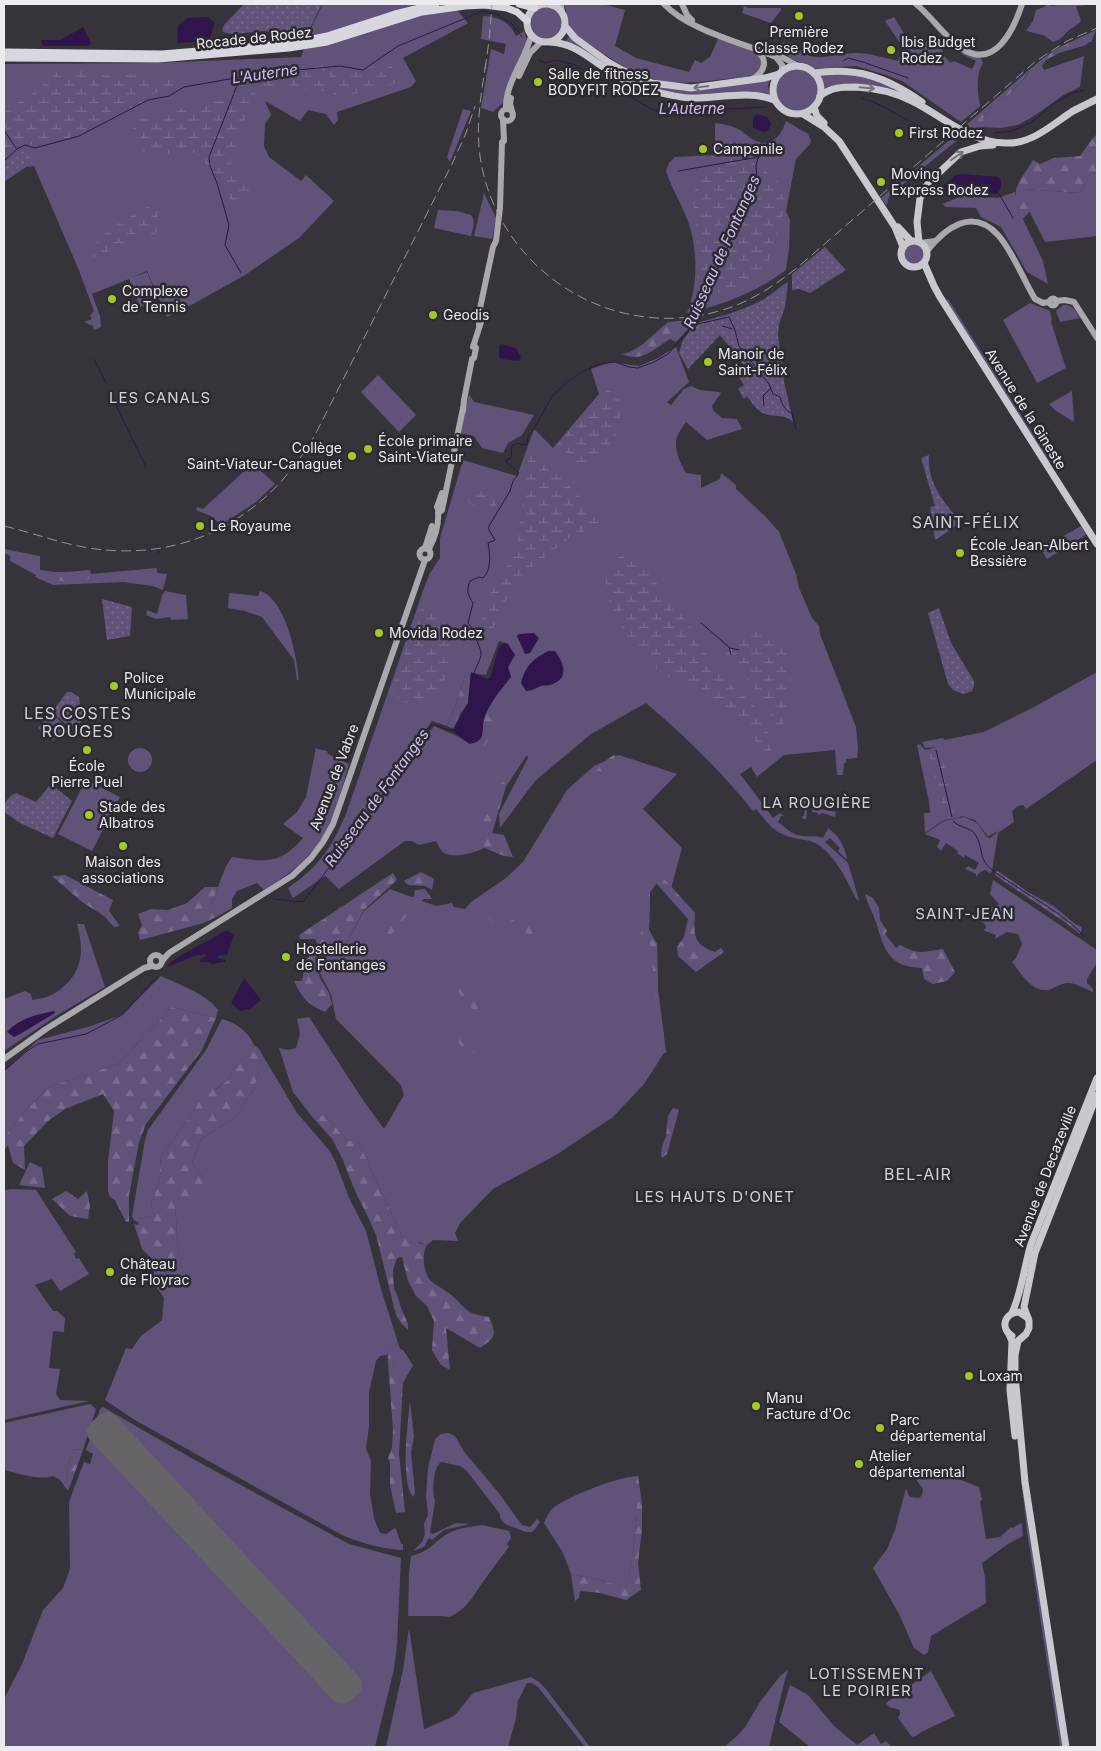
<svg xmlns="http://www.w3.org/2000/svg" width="1101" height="1751" font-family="Inter,sans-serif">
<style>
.green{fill:#61527a;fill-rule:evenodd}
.forest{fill:url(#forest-firs)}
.wetland{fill:url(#wetland-marsh)}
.park{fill:url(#park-dots)}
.water{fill:#2f154c}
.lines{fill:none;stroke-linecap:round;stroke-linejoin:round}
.stream{stroke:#2f154c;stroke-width:1}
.runway{stroke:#666469;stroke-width:24}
.secondary{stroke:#aaa8ad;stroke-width:6}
.primary{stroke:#cac8cf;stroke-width:7}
.trunk{stroke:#d8d6de;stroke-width:7}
.rail{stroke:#959398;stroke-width:1;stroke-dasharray:10 5;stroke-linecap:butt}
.oneway{stroke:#737178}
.poi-dot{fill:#a5c823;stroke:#2c2a30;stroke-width:2}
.labels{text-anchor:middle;stroke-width:5;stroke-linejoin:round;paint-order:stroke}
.poi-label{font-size:14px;fill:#edebf0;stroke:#2c2a30;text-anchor:start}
.street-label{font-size:14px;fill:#edebf0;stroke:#2c2a30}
.water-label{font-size:15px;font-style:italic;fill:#d0bdf2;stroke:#2c2a30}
.neighbourhood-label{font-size:15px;letter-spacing:1px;fill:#d4d1d9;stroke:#2c2a30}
.quarter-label{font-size:16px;letter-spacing:1px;fill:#d4d1d9;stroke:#2c2a30}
</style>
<defs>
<pattern id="forest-firs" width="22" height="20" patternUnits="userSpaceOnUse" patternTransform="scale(1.25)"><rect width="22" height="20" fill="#61527a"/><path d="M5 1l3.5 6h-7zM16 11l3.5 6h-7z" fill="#786b8d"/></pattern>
<pattern id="wetland-marsh" width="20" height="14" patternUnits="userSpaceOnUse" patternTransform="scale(1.25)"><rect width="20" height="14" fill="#61527a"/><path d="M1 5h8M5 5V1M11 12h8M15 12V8" fill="none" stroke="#786b8d"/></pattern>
<pattern id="park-dots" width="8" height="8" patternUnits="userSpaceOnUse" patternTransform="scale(1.25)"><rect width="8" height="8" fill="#61527a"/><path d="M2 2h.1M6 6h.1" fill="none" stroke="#786b8d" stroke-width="1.8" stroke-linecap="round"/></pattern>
</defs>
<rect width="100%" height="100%" fill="#36343a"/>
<g class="green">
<path d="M 323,4 L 452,4 L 468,23 L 403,58 L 416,81 L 411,87 L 337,112 L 338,120 L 334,125 L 326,114 L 308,110 L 300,121 L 265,101 L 271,115 L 265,124 L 264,146 L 269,157 L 301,181 L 306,175 L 334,201 L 299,238 L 245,275 L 195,303 L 167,317 L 147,271 L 131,278 L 147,272 L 158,299 L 140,307 L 129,279 L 92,294 L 100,316 L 101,327 L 94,330 L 93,326 L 84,322 L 92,319 L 90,316 L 94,311 L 78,268 L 34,166 L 26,167 L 4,182 L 4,64 L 154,63 L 301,57 L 311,28 Z"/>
<path d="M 565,4 L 602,4 L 625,10 L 615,46 L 636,58 L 689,72 L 695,60 L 701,63 L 710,57 L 719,37 L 758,54 L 762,65 C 756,79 738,78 725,79 C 702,82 680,85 657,80 C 631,74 610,58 589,44 C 584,40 575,36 571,30 C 569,26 565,8 565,4 Z"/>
<path d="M 1047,4 L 1050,4 L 1051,6 L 1065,4 L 1097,4 L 1076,6 L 1081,21 C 1077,26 1071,28 1067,32 C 1062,37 1060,40 1053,42 L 1043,35 L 1026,31 L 1033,21 L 1036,10 L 1044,7 Z"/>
<path d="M 744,6 L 749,8 L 781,8 L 781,10 L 771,23 L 742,13 Z"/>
<circle cx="546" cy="24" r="17"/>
<path d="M 483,16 C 498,17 509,21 516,36 L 524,31 L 527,41 L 503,103 L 493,112 L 481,108 L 491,49 L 504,54 L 506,44 L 481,39 Z"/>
<path d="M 894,17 L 909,42 L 916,48 L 937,36 L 938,40 L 936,42 L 943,49 L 942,54 L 951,63 L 954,61 L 972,69 L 976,61 L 962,54 L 956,47 L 980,56 L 983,63 C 975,76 978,92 980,106 L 961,122 L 902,81 L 886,75 L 856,66 L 813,69 C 802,61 788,61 781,48 L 782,43 L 788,42 L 794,45 L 793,46 C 816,66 830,53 856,53 C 869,53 885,58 898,61 L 902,46 L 885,21 Z"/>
<path d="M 569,36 L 657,87 L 685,91 L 771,79 L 768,85 L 770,95 C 728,95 685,99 645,86 C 616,76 591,57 565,42 Z"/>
<path d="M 1084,56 L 1080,87 L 1065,94 L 1034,116 L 1018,125 L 1001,128 L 981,127 L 984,116 L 1000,99 L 1009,95 L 1029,73 L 1028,71 L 1041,60 L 1046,60 L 1042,66 L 1044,70 Z"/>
<circle cx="796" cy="90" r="22"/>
<path d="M 827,74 L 851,74 L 875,79 L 912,98 L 890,90 L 824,90 L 820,76 Z"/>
<path d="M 463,109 L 471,111 L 450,162 L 447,157 Z"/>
<path d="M 786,121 L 808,134 L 811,141 L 810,144 L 796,159 L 786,211 L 790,220 L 789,248 L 786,270 C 756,292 724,305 687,313 C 699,284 698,242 685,214 C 679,199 671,187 666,171 L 669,163 L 675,157 L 715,155 L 715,123 C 722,124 731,125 738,129 C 744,132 748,137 754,140 C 771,149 782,135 786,121 Z"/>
<path d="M 958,133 L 960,138 L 891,194 L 888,199 L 887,206 L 881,198 Z"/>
<path d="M 1097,172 L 1097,236 L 1045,242 L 1025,203 L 1025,189 L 1080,193 L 1089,176 Z"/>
<path d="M 1015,192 L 1018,209 L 1043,261 L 1048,284 L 1027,272 L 1001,227 L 981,217 L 976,208 L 946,207 L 942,204 L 962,196 L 998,198 Z"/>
<path d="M 484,193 L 496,218 L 492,239 L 474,236 Z"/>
<path d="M 438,210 L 457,211 L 471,215 C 476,221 473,228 471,236 L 434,228 Z"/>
<circle cx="913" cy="254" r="11"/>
<path d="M 948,299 L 1050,461 L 1050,465 L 946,301 Z"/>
<path d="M 1030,303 L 1050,311 L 1052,320 L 1051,322 L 1066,368 L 1037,383 L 1003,320 Z"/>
<path d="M 1063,305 C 1073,304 1075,311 1080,318 L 1060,322 L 1056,311 Z"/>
<path d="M 676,347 L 689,382 L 667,402 L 671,405 L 684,389 L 691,386 L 700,390 L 719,392 L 721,393 L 712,406 L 713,410 L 722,418 L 737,419 L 742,429 L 707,440 L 686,422 C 676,436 673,441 679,459 C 681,464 683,468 686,473 L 701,475 L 701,488 L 720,479 L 721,473 L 736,485 L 736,489 L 766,517 L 779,532 L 796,574 L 799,588 L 812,618 L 819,626 L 820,634 L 856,727 L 858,748 L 857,758 L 846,759 L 846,763 L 844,763 L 843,775 L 837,775 L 835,750 L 784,755 L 757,777 L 751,767 L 740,774 L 773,818 L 780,813 L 784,816 L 781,816 L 778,822 C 785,827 793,836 803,836 C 811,837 815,835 823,838 L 828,828 C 839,836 844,845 847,858 L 846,859 L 838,851 L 840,848 L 830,838 L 825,842 L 848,863 L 859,900 L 857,900 C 846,880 837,857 817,844 C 811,840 802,840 795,838 C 774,834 769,824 756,809 L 753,811 C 721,771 685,736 646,703 L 591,734 L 535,781 L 500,828 L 499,814 L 528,758 L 527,755 L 501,794 L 484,848 C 475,853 450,860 442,851 C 439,848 438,844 436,841 L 419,845 L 412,841 L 405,841 L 339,889 L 325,876 L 293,898 L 288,888 C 319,866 331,849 346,814 L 424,588 L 430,573 L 440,558 L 440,538 L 463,460 L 517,476 L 534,429 L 553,448 L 599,394 L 591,369 L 611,362 L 639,366 L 658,358 ZM 499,641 L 508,644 C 508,651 510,661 508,668 C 501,692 485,707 483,734 L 470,744 L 457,736 L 434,726 L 376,806 L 395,773 L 432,721 L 447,726 L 456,704 L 466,672 L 486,675 Z"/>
<path d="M 378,375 L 416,415 L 399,432 L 361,392 Z"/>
<path d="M 1072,391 L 1074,422 L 1056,411 L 1049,404 Z"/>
<path d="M 469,394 L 474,402 L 534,415 L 522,435 L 508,443 L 503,453 L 482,448 L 474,436 L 460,433 Z"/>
<path d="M 253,463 L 275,484 L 256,502 L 221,525 L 211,516 L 196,510 L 197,507 L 203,509 Z"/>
<path d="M 1081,526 L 1087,534 L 1047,559 L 1041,549 Z"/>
<path d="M 4,549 L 40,556 L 40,570 C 57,574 73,572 90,570 L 91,574 L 157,568 L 157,573 L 167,574 L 163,590 L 153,586 L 123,582 L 53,585 L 35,577 L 36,575 L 10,561 L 10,556 L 4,553 Z"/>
<path d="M 165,591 L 186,595 L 188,619 L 171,620 L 170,617 L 156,619 L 146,615 L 147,610 L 157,614 L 162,595 Z"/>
<path d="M 260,591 C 286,599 297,657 299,680 L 297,680 L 294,660 L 262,617 L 245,611 L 228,608 L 229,593 L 258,596 Z"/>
<path d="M 1097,672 L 1097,760 L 1026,809 L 1023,805 L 1018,806 L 1012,811 L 1014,822 L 998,833 L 992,871 L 990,873 L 985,870 L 980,872 L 976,877 L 976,874 L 965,869 L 968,866 L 975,870 L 979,863 L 965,855 L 964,858 L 957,853 L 958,851 L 946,843 L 941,851 L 937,847 L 940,840 L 925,834 L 944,821 L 964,817 L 977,823 L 987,837 L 990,838 L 999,831 L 988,836 L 975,820 L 962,816 L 958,818 L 944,820 L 925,833 L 924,813 L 930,813 L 929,802 L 917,745 L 920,744 L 923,748 L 926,750 L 936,747 L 925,748 L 922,742 L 943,738 L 944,740 L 984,732 L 1036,706 Z"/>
<path d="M 51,713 L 66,726 L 53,741 L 38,728 Z"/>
<path d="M 316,747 L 317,749 L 327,751 L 328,754 L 349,764 C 342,788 334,822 319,843 C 304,863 285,877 264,890 L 257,883 L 237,891 L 232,899 L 232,908 L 218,916 L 210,908 L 226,866 L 232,857 C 265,862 280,865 303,838 L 283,824 L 297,812 L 306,797 Z"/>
<circle cx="140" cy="760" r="12"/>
<path d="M 619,755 L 677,774 L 643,809 L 682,848 L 669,896 L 657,883 L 650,892 L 649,930 L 657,944 L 658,990 L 666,1053 L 664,1053 L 644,1084 L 613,1117 L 556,1155 L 493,1189 L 460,1223 L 455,1233 L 458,1241 L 433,1240 L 426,1246 L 420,1242 L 412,1242 L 402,1236 L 358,1141 L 348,1141 L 324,1114 L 314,1119 L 293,1092 L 279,1048 L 288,1050 L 296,1048 L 300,1034 L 297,1019 L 309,1017 L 363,1100 L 384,1129 L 404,1095 L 401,1085 L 336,1019 L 331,994 L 315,964 L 322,956 L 347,942 L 364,911 L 390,889 L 436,906 L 452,903 L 454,907 L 465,909 L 471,902 L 506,878 L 523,862 L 567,790 L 594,766 Z"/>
<path d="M 86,780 L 120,797 L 92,851 L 58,834 Z"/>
<path d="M 820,798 L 819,809 L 836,812 L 835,817 L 822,813 L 818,815 L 818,813 L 812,812 L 813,807 L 810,806 L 810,803 L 808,802 L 806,819 L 803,819 L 802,816 L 804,816 L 805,808 L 796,806 L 797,804 L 788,799 Z"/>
<path d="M 993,880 L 1097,950 L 1097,963 L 1087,979 L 1087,983 L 1093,989 L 1093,992 C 1086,989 1074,982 1067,983 C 1060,984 1054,988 1048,990 C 1032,993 1020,972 1012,962 L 1016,958 L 1022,944 L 1018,934 L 1007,932 L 995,939 L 996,935 L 983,930 L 986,928 L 985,924 L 980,921 L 977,914 L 999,904 L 990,894 Z"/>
<path d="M 77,924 L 84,924 L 105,987 L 56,1016 L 4,1051 L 4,999 L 25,991 L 31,994 L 32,1000 C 38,999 46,998 51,995 C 63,990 76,976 79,963 C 83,952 80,935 77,924 Z"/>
<path d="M 161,976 C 180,985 205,993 218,1010 L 216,1018 L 172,1007 L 118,1064 L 49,1087 L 29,1107 L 4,1137 L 4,1071 L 38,1040 L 88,1027 L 122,1015 Z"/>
<path d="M 222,1019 C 236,1023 248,1031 254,1045 L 248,1055 L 233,1069 L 228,1080 L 199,1101 L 192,1114 L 161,1156 L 158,1184 L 151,1205 L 155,1216 L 138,1219 L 139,1223 L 134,1220 L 132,1216 L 145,1140 L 148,1130 L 206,1050 Z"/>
<path d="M 263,1056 L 297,1113 L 329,1150 L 336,1163 L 349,1198 L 366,1231 L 381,1289 L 400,1349 L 403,1350 L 413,1365 L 403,1383 C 393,1371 395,1362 387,1349 L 387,1355 L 380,1356 L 376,1361 L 369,1392 L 369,1427 L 366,1449 L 371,1461 L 370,1494 L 374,1518 L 380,1533 L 386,1534 L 395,1528 L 396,1529 L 401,1544 L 403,1544 L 403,1550 C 382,1549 361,1543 342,1535 L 133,1419 L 105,1400 L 126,1348 L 132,1349 L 141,1336 L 162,1320 L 164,1298 L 153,1282 L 155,1262 L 177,1283 L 184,1280 L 178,1245 L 175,1207 L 203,1178 L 192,1163 L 201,1139 L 236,1116 L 254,1089 Z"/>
<path d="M 12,1189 L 36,1190 L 76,1252 L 74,1254 L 76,1259 L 79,1258 L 89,1274 L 60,1291 L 52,1279 L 35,1285 L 53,1311 L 57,1311 L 65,1318 L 64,1332 L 53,1331 L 49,1368 L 60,1369 L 56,1394 L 60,1400 L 89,1401 L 4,1420 L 4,1190 Z"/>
<path d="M 90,1404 L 96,1409 L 83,1450 L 74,1449 C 69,1462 63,1473 70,1486 L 68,1491 L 60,1480 L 53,1476 C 38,1481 19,1473 4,1470 L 4,1423 Z"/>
<path d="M 103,1407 L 193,1459 L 349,1544 L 401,1558 L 397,1645 L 394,1669 L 375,1747 L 4,1747 L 4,1699 L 22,1664 L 43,1610 L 63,1588 L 70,1569 L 69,1502 L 84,1462 L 90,1464 L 93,1454 L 86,1450 L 100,1409 Z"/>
<path d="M 449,1433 L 455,1436 L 465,1453 L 498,1492 L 522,1525 L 530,1527 L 537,1519 L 540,1522 L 536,1528 L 532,1532 L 526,1532 L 505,1524 L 500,1518 L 500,1514 L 466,1470 L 460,1466 L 441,1462 C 433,1467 432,1492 435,1501 L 430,1533 L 433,1534 L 456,1523 L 470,1524 L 444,1530 L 432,1540 L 429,1538 L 424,1547 L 413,1551 L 422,1542 L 425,1534 L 424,1524 L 428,1515 L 426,1496 L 428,1468 L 435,1439 L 441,1434 Z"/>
<path d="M 1020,1470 L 1063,1747 L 1060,1747 L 1027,1531 Z"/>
<path d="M 935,1473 L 948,1475 L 979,1487 L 982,1500 L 980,1501 L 986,1539 L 1000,1537 L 1011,1527 L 1013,1528 L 1021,1523 L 1022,1524 L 1023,1536 L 1008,1544 L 982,1563 L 985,1577 L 986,1603 L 931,1636 L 928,1652 L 924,1655 L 914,1648 L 899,1614 L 873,1568 L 887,1549 L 895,1530 L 906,1488 L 908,1494 L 910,1497 L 919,1498 L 922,1495 L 923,1489 L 917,1481 L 916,1476 L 919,1475 Z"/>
<path d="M 630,1477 L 635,1482 L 637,1488 L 637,1515 L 632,1558 L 626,1589 L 604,1581 L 571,1574 L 563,1553 L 544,1523 C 546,1518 548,1513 552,1509 C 564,1498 613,1479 630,1477 Z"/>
<path d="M 482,1525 L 509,1531 L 511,1538 L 507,1544 L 509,1547 C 501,1557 493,1568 485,1579 C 472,1597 470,1606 450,1617 L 441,1616 L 408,1616 L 409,1574 L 411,1556 C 426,1553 433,1544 444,1536 C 455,1528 470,1527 482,1525 Z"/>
<path d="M 409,1628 L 424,1729 L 448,1719 L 456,1714 L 473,1693 L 531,1677 L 539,1682 L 545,1688 L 590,1747 L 585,1747 L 538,1687 L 532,1683 L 527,1683 L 518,1701 L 516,1718 L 508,1747 L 386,1747 L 403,1670 Z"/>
<path d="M 788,1670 L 784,1683 L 769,1747 L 724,1747 L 737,1736 L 745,1727 L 760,1702 L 780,1676 Z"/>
<path d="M 931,1671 L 955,1716 L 921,1732 L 916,1736 L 912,1737 L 898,1718 L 900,1714 L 900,1710 L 889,1707 L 886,1703 Z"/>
<path d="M 790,1685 L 808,1695 L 834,1726 L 857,1745 L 874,1733 L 881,1744 L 886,1741 L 892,1747 L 810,1747 L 779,1722 Z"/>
</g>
<g class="forest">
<path d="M 1096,30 L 1091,42 L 1089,42 L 1086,45 L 1059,53 L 1046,60 L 1041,60 L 1056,49 Z"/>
<path d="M 322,63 L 329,91 L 251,88 L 242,82 L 240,74 L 286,66 Z"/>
<path d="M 1028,71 L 1029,72 L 1009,95 L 1000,99 L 984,116 L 981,131 L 965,126 Z"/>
<path d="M 1097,134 L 1097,172 L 1089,176 L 1080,193 L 1025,189 L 1025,203 L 1030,211 L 1022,220 C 1009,187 1017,187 1033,160 L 1040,164 L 1054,158 L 1080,156 L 1092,139 Z"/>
<path d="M 691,320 L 690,327 L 676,342 L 670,339 C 654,349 642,363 622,354 L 630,352 L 643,344 L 668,322 Z"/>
<path d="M 40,570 C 57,574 73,572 90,570 L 89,579 L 77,583 L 43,579 Z"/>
<path d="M 466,672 L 471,672 L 468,703 L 460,714 L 454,729 L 447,726 L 456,704 Z"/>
<path d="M 501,693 L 496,703 C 500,717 491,738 482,750 L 479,747 C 483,738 481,729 484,720 C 486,711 494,698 501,693 Z"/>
<path d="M 614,755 L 616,756 L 601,774 L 585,799 L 581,797 L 581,794 C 589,781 599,763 614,755 Z"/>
<path d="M 502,782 L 507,783 L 492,833 L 504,835 L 513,857 L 504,856 L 475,844 L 494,792 Z"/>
<path d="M 421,872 L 434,879 L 432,890 L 425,886 L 408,885 L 404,881 Z"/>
<path d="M 393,873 L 397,880 L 364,910 L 347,942 L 322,956 L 315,964 L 321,980 L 329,993 L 332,1004 L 325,1012 C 307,1004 302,998 294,981 L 302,981 L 306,960 L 319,947 L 315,939 L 300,939 L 299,935 Z"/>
<path d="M 659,873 L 695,913 C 694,934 692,944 715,952 L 721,948 L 724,952 L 696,972 L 678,956 L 677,947 L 684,937 L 688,919 L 656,883 L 650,892 L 649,930 L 657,944 L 658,990 L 666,1053 L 662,1053 L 650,944 L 647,940 L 643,940 L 640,935 L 643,927 L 643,885 L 652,875 Z"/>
<path d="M 65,875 L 113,900 L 109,911 L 120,926 L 114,927 L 104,916 L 82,902 L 52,876 Z"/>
<path d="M 205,887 L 218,887 L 210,908 L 218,916 L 204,923 L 140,940 L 138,932 L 142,925 L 138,914 L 151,909 L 168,910 L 187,903 Z"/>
<path d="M 425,889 L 432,899 L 424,899 L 415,905 L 393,933 L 389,936 L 385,934 L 384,929 L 389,925 L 401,907 L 414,896 L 415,890 Z"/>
<path d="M 865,894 L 873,898 L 879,908 L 880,920 L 887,931 L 885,934 L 896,948 L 900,945 C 918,955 924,952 943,949 L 955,972 L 947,981 L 933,984 L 924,979 L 922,968 C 887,967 884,948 875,919 C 872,911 867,903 865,894 Z"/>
<path d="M 489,915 C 514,917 551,934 569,951 L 563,952 L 553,947 L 547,938 L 539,939 L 505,924 L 491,922 Z"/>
<path d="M 457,972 L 471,997 L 479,1006 L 483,1018 L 483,1036 L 476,1053 L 466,1053 L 459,1043 L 457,1036 L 459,1033 L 467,1045 L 473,1045 L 480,1035 L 479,1017 L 460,994 L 449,974 Z"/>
<path d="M 172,1007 L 216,1018 L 202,1050 L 146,1124 L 139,1142 L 129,1195 L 129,1222 L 126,1222 L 115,1200 L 110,1197 L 108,1192 L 108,1161 L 114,1111 L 103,1094 L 65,1109 L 48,1121 L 24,1146 L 25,1170 L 13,1163 L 8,1145 L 4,1151 L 4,1137 L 29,1107 L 49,1087 L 118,1064 Z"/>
<path d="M 254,1045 L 259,1049 L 263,1056 L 254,1089 L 236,1116 L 201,1139 L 192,1163 L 203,1178 L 201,1194 L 175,1207 L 178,1245 L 184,1280 L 177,1283 L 142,1249 L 134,1224 L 137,1225 L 139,1223 L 138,1219 L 155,1216 L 151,1205 L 158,1184 L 161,1156 L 192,1114 L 199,1101 L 209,1089 L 215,1090 L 228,1080 L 233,1069 L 248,1055 Z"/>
<path d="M 673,1108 L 679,1110 L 667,1154 L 662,1158 L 661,1155 L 662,1147 L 666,1136 L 668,1116 Z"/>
<path d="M 324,1114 L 348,1141 L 358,1141 L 402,1236 C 411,1241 417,1241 426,1246 C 422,1257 423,1270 430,1280 C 435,1285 444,1289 450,1294 C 468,1309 463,1313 489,1317 C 497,1336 496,1337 480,1348 L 446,1328 L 450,1370 L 441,1365 L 432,1350 L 434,1321 L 427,1306 L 416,1296 L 408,1281 L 402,1257 L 397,1258 L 393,1270 L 394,1288 L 398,1297 L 401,1308 L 408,1324 L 408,1330 L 401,1323 L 396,1315 L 376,1235 L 368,1217 L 355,1191 L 342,1158 L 332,1139 L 314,1119 Z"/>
<path d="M 30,1162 L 42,1168 L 45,1188 L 19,1185 Z"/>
<path d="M 66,1191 L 78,1199 L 87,1191 L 90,1206 L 88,1219 L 70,1216 L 52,1199 Z"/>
<path d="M 387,1348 C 394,1360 394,1372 403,1383 L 399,1453 L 405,1512 L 396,1513 L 390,1485 L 390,1463 L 388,1458 L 392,1448 L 393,1430 Z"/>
<path d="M 410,1401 L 414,1437 L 411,1452 L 415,1493 L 413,1497 C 400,1481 408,1422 410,1401 Z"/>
<path d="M 74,1449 L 83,1450 L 70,1486 C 63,1473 69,1462 74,1449 Z"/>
<path d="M 638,1476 L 642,1503 L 642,1530 L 638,1563 L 641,1590 L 626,1600 L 600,1593 L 580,1591 L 579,1598 L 575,1601 L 571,1574 L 604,1581 L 626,1588 L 632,1558 L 637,1515 L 637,1488 L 635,1482 L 630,1477 Z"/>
</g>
<g class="wetland">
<path d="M 386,59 L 394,70 L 399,82 C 378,91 356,94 334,96 L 328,69 L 362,73 Z"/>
<path d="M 322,66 L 326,88 L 318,90 L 255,87 C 248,84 242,81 241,72 L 247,69 L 280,72 L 296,67 Z"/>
<path d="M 61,69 L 79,69 L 117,77 L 130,74 L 154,78 L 171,78 L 174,90 L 151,94 L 143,99 L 143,104 L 122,112 L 73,137 L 21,147 L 4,160 L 4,112 L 33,93 Z"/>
<path d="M 239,81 L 258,96 L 247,113 L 231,160 L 231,164 L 251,185 L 253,194 L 241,205 L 231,201 L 213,171 L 197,154 L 186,150 L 152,157 L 140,149 L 138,143 L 142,134 L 132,128 L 135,119 L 152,118 L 159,114 L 209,101 L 230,101 Z"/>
<path d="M 729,140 C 739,148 748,156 757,166 C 764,172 773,174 778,182 C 780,187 785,195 785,200 C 786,211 770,266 762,273 C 749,285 723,292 706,296 L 697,287 C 698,270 699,253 697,236 C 696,220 690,201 697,185 C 705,169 721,170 726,156 L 724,149 L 725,142 Z"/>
<path d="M 156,202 L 160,228 L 154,235 L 129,234 L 129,242 L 122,248 L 110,251 L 101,257 L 92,257 C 92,233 139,212 156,202 Z"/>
<path d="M 607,390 C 624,394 620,409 619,422 C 618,424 619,429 618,430 C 614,442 595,461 586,470 L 557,444 Z"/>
<path d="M 535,450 L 596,514 L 599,522 L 589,529 L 568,539 L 525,573 L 516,583 L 499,613 L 490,637 L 485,636 C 473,604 507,574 517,547 L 529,454 Z"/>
<path d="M 473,491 L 491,492 L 499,496 L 494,512 L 491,514 L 469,503 C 467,498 469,494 473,491 Z"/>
<path d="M 625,556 L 631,557 L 646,570 L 689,624 L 695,638 L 726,681 L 750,701 L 763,719 L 765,727 L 773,743 L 771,751 L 765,752 L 758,747 L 754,737 L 733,715 L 689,686 L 674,680 L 654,667 L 635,648 L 622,628 L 605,593 L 606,577 L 618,557 Z"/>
<path d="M 423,600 C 437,602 449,630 449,643 C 451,664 445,699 421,703 C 415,705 408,705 402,701 C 398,699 395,694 391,691 Z"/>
<path d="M 761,629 C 792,638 793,677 789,703 C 788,714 789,720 780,727 L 776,726 L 765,702 L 758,692 L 727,657 L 725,651 Z"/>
<path d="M 937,749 L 940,750 L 955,806 L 953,812 L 949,813 L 944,810 L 928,752 Z"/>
<path d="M 998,871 L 1028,892 L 1055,907 L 1075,924 L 1082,927 L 1080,934 L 1066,923 L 1002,880 L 995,875 L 995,872 Z"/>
</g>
<g class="park">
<path d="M 244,4 L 322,4 L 308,32 L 284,34 L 264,31 L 234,34 L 226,33 L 222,31 L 224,25 Z"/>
<path d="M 25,149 L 33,164 L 24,167 L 4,179 L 4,163 L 17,151 Z"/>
<path d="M 825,247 L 846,270 L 810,293 L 799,289 L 792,290 L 792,274 Z"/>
<path d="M 788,282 L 785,307 L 779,324 L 778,335 L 784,381 L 793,422 C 786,414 775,417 765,414 C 757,411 752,403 747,396 L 744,399 L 738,389 L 744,385 L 737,374 L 746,368 L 720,335 L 688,369 L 679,353 L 683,340 L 696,323 C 719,317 742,311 762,300 C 772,295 779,287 788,282 Z"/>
<path d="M 929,455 C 927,484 944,502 961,523 L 935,540 L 930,507 L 935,506 L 921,458 Z"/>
<path d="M 102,599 L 132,607 L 130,636 L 107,640 Z"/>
<path d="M 939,608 L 951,643 L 974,681 L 974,686 L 972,691 L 964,694 L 953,690 L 948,684 L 928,613 Z"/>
<path d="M 67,692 L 71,692 L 79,697 L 80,705 L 88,713 L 76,728 L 69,722 L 67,725 L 52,712 Z"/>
<path d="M 51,784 L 72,801 L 53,838 L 20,823 L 4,812 C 4,802 7,798 16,793 L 36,802 Z"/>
</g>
<g class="water">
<path d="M 208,17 L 215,23 L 209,41 L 177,43 L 178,26 L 187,18 Z"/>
<path d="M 83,27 L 91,43 L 88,46 L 45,46 L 42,45 L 41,40 L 60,40 Z"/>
<path d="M 757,114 L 767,117 L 771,123 L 768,131 L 763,132 L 753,128 L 753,118 Z"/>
<path d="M 962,174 L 998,177 L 1001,180 L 1001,188 L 997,194 L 962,192 L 948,197 L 944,194 L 942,187 L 956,175 Z"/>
<path d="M 501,344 L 516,348 L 521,357 L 519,361 L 501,359 L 499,357 L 499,346 Z"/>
<path d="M 534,633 L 539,638 L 530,653 L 525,654 L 517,636 L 519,634 Z"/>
<path d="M 504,643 L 508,644 L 515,655 L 508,667 L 511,677 C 501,690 489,703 484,718 C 482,725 484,733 481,738 C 478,742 474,743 470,744 L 452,731 L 468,703 L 471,672 L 487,679 L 490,678 L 499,647 Z"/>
<path d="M 548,651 L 555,651 C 563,662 570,677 553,684 C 549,686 545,685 541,686 C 535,688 533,691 526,691 L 521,683 C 526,665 532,660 548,651 Z"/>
<path d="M 227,930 L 234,935 L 227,955 L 220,955 L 217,958 L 226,960 L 225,962 L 216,963 L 214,965 L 208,962 L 201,962 L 199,960 L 206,956 L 206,954 L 194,956 L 170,966 L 166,966 L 180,956 Z"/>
<path d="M 244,978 L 261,1000 L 250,1009 L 240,1011 L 231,1003 Z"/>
<path d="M 54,1011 L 55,1013 L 20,1034 L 14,1037 L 7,1032 C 20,1018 36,1015 54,1011 Z"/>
</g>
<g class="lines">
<g class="stream">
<path d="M 539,60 L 545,63 L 556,60 L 575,65 L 655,111 L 669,112 L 767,107"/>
<path d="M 843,61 L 848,58 L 863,62 L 908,78"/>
<path d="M 240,78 L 209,157 L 210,166 L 217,183 L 229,225 L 225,245 L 241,273"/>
<path d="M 862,98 L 878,104 L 921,127"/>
<path d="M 4,130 L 16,148"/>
<path d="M 994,133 L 1012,131 L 1032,122 L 1052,105 L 1072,93 L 1084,90"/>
<path d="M 734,142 L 747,159"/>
<path d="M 4,161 L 17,149 L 25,145 L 35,148 L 79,136 L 148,100 L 169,96 L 184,87 L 264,73 L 340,66 L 363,70 L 398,46 L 483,11 L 498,15 L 512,24 L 522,37"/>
<path d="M 678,171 L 759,157"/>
<path d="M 998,192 L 1013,218"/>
<path d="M 693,325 L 729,317 L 735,330 L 739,346 L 769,384 L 773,394 L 780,397 C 782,404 785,411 792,413 L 796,429"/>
<path d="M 723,326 L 732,329"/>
<path d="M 94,359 L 106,383"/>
<path d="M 111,395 L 146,467"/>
<path d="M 764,406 L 763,396 L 771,388"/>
<path d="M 157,545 L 157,546"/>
<path d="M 158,550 L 159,553"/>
<path d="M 701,623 L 729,647 L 731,654"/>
<path d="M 730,648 L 739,650"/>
<path d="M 474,673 C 476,666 481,660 481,653 C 480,645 475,641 476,633 L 468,623 L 473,603 C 468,595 466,591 470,581 L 479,577 L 483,578 C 492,569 490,554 488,543 L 495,540 L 489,530 L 489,526 L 510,491 L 513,481 L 519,473 L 517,471 L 506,462 L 506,460 L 511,458 L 512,446 L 517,443 L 524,445 L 527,444 L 528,437 L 534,429 L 552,396 L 568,381 L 582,372 L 599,364 L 615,362 L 629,367 L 638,368 L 654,362 L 668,354 L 691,328 L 694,310 L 700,305 L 705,297 L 749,199 L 757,178 L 756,165 L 761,148"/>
<path d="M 936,750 L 952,817"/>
<path d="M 953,821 C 959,828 970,827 975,834 C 985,850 976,859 996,873 C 1016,887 1037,899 1057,913 C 1066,920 1076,926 1083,936"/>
<path d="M 273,899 L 303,902 L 357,831 L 432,724 L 449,730 L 453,730"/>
<path d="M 4,1071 L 27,1051 L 38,1044 L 86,1034 L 122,1015 L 158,976"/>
</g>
<path class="runway" d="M 107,1424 L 350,1685 L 342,1692 L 99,1432 Z"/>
<g class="secondary">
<path d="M 561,4 L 562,13"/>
<path d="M 664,4 C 688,30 743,43 776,57 L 782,65 L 782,71"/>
<path d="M 682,4 L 687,15 L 692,20"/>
<path d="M 916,4 C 932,17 944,36 961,48 C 995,71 1014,29 1022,4"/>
<path d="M 550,5 L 551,4"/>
<path d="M 775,53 L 800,67"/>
<path d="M 519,76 L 530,53 L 541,42"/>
<path d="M 752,79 C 765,72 769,60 756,50"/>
<path d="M 511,98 L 510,104 L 512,111"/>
<path d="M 506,109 C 505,83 525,61 531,36"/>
<circle cx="507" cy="115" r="6"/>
<path d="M 921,243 L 935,241"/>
<path d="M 927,251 C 945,228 972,207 998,235 C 1012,250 1024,281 1035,299 L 1043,303 L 1049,302"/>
<circle cx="1053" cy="302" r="3.5"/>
<path d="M 1056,301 L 1065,300 L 1074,302 L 1097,338"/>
<path d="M 479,325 L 479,313 L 493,247 L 496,241 L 500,208 L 502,142 L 504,141 L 503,119"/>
<path d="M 473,347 L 481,322"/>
<path d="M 463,411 L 464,400 L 472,359 L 474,358 L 476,348 L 474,345"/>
<path d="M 439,512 L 437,507 L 442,493"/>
<path d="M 425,548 L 432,526"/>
<circle cx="425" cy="554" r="5.5"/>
<path d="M 429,549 C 434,539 439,524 438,513 L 442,510 L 463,408"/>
<circle cx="156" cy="961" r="6"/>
<path d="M 162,961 L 169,953 L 292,876 L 311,858 L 323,842 L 333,824 L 339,807 L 425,560"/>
<path d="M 4,1059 L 46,1029 L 144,968 L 152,966"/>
</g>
<g class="primary">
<circle cx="546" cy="23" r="19"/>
<path d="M 565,26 L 575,38 L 608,62 L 622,70 L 652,83 L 691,88 L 765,78 L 779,74"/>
<path d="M 551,42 C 576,44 587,57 608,70 C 620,79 635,86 649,90 C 664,94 679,98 694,98 C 720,98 750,90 774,100"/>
<circle cx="797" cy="90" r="24"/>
<path d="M 814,73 C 858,67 886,77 922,102"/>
<path d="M 820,96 C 831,87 843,87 856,87 C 876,88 894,92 912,101 C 943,116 972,145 1009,143 C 1033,143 1053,124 1073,111 C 1081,107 1089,103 1097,99"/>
<path d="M 814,107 L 817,116 L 824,123"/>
<path d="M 803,114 L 824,127 L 839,141 L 895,227 L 903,247"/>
<path d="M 898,227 L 911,241"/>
<circle cx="914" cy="254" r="13"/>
<path d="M 919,242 L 917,222 L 920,198 L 929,182 L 961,152 L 980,146 L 993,145"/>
<path d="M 924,263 L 934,286 L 940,297 L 1097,544"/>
<path d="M 1012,1313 C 1022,1291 1024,1267 1031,1244 L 1097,1078"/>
<path d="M 1009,1334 L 1012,1341 L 1010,1390 L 1015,1436"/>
<path d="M 1012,1336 C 1000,1328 1004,1313 1019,1312 L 1028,1318"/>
<path d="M 1066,1747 L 1025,1482 L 1015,1375 L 1015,1355 L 1018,1341 L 1026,1334 L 1029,1328 L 1029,1321 L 1024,1307 L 1035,1253 L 1097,1095"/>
</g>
<g class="trunk">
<path d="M 519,4 L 535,8"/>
<path d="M 4,52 L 162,54 L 294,43 L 327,36 L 395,14 L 436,4"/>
<path d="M 4,58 L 158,59 L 289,48 L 327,42 L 422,12 L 465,6 L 485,5 L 507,8 L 517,12 L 527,21"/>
</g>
<g class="rail">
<path d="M 486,63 C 480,99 474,136 483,172 C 507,276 616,341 719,311 C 749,303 774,286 798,267 L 1036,61 L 1067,41 L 1097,28"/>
<path d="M 485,69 L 489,41 L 492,4"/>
<path d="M 4,526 C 34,533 64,545 96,549 C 190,561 268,516 315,435 L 452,164 L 466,133 L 475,106"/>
</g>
</g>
<defs><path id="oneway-shaft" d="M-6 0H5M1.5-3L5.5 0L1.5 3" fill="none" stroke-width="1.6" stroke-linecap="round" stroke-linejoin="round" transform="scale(1.25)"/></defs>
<g class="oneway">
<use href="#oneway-shaft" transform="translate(701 87) rotate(172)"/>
<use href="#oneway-shaft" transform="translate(867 88) rotate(5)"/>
<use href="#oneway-shaft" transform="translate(957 156) rotate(-35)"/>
</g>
<g class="poi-dot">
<circle cx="799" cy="16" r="5"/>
<circle cx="891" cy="50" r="5"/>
<circle cx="538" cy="82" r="5"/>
<circle cx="899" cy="133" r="5"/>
<circle cx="703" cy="149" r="5"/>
<circle cx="881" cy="182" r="5"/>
<circle cx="112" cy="299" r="5"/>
<circle cx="433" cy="315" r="5"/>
<circle cx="708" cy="362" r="5"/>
<circle cx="368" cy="449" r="5"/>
<circle cx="352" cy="456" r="5"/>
<circle cx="200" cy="526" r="5"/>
<circle cx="960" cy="553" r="5"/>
<circle cx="379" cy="633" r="5"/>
<circle cx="114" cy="686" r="5"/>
<circle cx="87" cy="750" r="5"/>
<circle cx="89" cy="815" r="5"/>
<circle cx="123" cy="846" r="5"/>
<circle cx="286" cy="957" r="5"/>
<circle cx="110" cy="1272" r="5"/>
<circle cx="969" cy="1376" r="5"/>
<circle cx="756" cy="1406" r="5"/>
<circle cx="880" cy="1428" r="5"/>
<circle cx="859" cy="1464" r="5"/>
</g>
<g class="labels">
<g class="poi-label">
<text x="799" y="37" text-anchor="middle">Première<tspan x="799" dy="16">Classe Rodez</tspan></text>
<text x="901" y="47">Ibis Budget<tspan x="901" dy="16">Rodez</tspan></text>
<text x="548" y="79">Salle de fitness<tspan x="548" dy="16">BODYFIT RODEZ</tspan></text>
<text x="909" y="138">First Rodez</text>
<text x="713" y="154">Campanile</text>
<text x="891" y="179">Moving<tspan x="891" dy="16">Express Rodez</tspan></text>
<text x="122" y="296">Complexe<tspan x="122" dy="16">de Tennis</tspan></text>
<text x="443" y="320">Geodis</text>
<text x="718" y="359">Manoir de<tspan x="718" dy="16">Saint-Félix</tspan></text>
<text x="378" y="446">École primaire<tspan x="378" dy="16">Saint-Viateur</tspan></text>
<text x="342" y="453" text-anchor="end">Collège<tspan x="342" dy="16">Saint-Viateur-Canaguet</tspan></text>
<text x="210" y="531">Le Royaume</text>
<text x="970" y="550">École Jean-Albert<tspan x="970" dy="16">Bessière</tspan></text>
<text x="389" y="638">Movida Rodez</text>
<text x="124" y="683">Police<tspan x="124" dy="16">Municipale</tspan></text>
<text x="87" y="771" text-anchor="middle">École<tspan x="87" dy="16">Pierre Puel</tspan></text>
<text x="99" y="812">Stade des<tspan x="99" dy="16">Albatros</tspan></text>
<text x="123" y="867" text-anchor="middle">Maison des<tspan x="123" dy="16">associations</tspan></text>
<text x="296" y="954">Hostellerie<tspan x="296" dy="16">de Fontanges</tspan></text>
<text x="120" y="1269">Château<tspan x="120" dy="16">de Floyrac</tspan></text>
<text x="979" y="1381">Loxam</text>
<text x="766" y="1403">Manu<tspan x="766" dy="16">Facture d'Oc</tspan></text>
<text x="890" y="1425">Parc<tspan x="890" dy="16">départemental</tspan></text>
<text x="869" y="1461">Atelier<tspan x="869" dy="16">départemental</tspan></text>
</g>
<g class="street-label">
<text transform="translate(254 38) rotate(-6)" y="5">Rocade de Rodez</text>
<text transform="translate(1026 409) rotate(58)" y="5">Avenue de la Gineste</text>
<text transform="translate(334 777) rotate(-69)" y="5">Avenue de Vabre</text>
<text transform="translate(1045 1176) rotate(-69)" y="5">Avenue de Decazeville</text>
</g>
<g class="water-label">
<text transform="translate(265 74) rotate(-8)" y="5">L'Auterne</text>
<text x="692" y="114">L'Auterne</text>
<text transform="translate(722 252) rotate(-66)" y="5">Ruisseau de Fontanges</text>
<text transform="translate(377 798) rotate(-54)" y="5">Ruisseau de Fontanges</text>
</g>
<g class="neighbourhood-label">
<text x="160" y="403">LES CANALS</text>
<text x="817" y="808">LA ROUGIÈRE</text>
<text x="965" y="919">SAINT-JEAN</text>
<text x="715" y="1202">LES HAUTS D'ONET</text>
<text x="867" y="1679">LOTISSEMENT<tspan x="867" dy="17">LE POIRIER</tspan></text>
</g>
<g class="quarter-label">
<text x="966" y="528">SAINT-FÉLIX</text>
<text x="78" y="719">LES COSTES<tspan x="78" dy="18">ROUGES</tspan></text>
<text x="918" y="1180">BEL-AIR</text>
</g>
</g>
<rect width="1101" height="1751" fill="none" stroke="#edebf0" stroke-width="10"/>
</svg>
